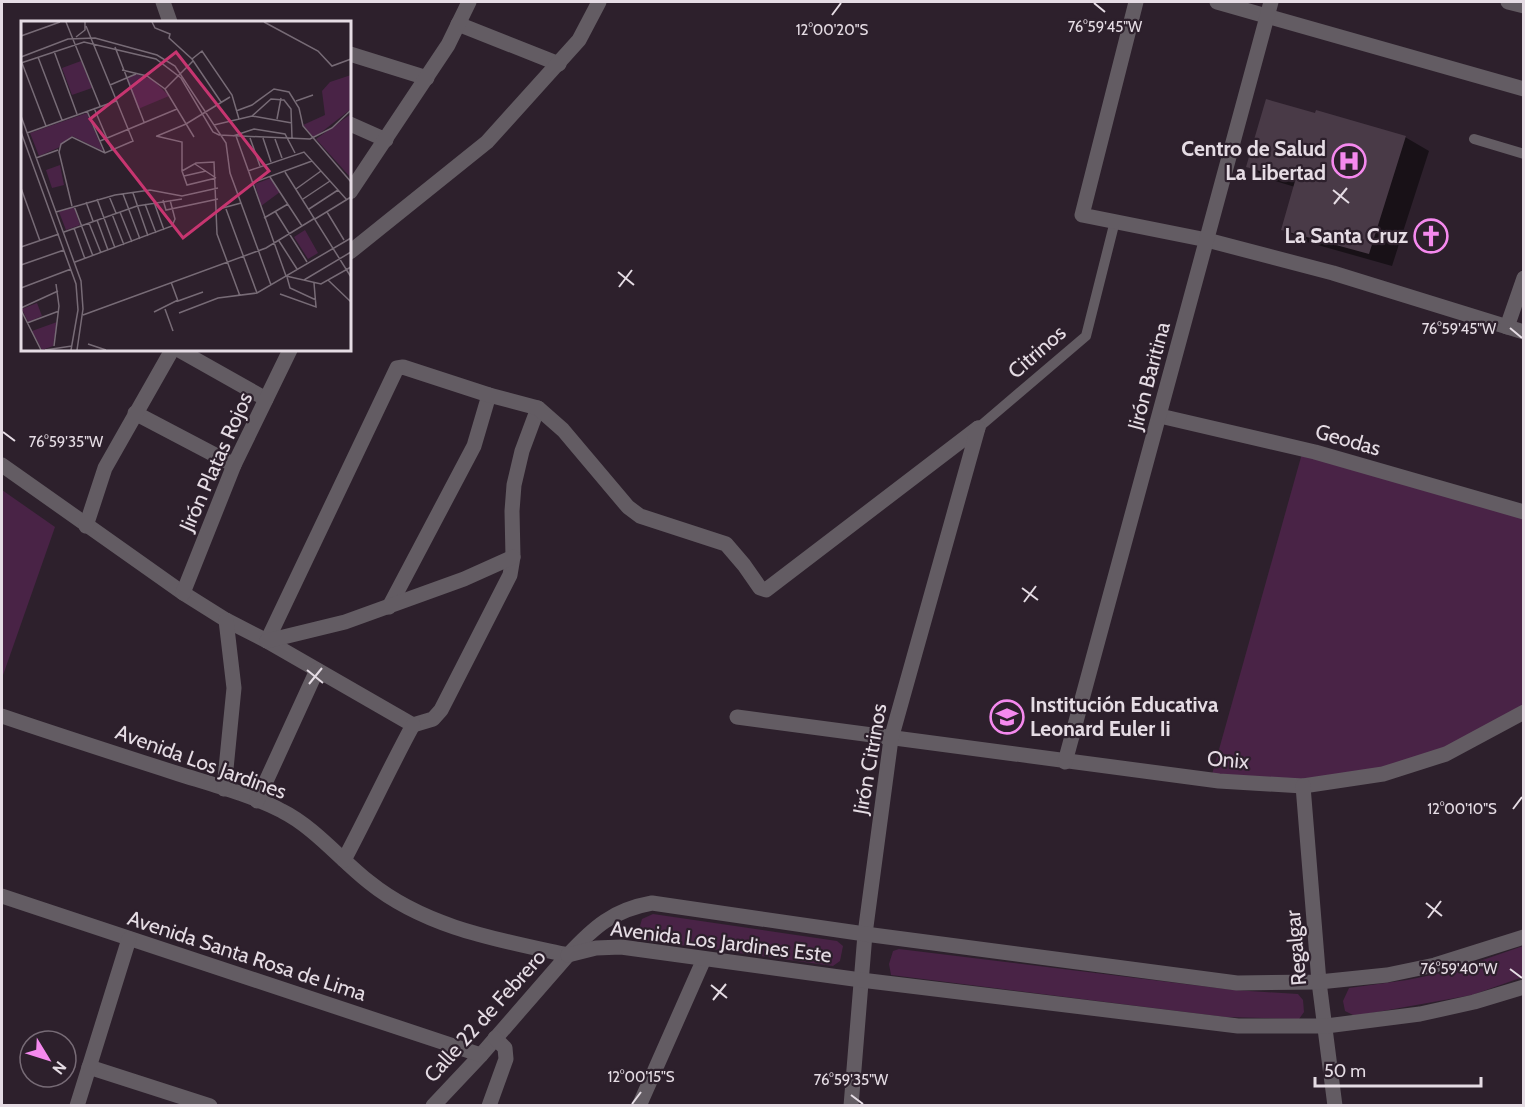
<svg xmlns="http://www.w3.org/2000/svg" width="1525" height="1107" font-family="Cabin,sans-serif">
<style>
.green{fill:#492346}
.shadow{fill:#0007}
.building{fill:#493a47}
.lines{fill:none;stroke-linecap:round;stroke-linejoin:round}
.service{stroke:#635c63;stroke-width:10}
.minor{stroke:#635c63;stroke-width:15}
.tertiary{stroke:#635c63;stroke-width:15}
.ticks{fill:none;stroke:#e5dce4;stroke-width:2}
.labels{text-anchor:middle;stroke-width:4.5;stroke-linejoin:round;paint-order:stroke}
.poi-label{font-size:21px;font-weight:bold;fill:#e5dce4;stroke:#2d202c;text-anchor:end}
.street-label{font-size:21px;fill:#e5dce4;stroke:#2d202c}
.inset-road{fill:none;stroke:#776b76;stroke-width:1.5}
.view{fill:#c73570;fill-opacity:0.15;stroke:#c73570;stroke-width:3}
.inset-edge{fill:none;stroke:#e5dce4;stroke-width:3}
.ticks-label{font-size:15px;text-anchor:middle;fill:#e5dce4;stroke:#2d202c;stroke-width:4.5;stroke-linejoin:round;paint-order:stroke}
</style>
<rect width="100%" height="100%" fill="#2d202c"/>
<g class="green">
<path d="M 1303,450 L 1523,513 L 1523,711 L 1447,753 L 1304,786 L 1211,778 Z"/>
<path d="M 2,490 L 55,527 L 2,678 Z"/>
<path d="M 653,914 L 837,941 L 843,946 L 840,961 L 833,966 L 643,940 L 638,933 L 642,919 Z"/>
<path d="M 1523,946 L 1523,977 L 1472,995 L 1355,1016 L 1345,1011 L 1343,1001 L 1349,988 L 1407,980 L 1451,971 Z"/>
<path d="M 899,949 L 1234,990 L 1298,994 L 1303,1000 L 1304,1012 L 1299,1019 L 1225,1017 L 891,975 L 889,964 L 893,951 Z"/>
</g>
<path class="shadow" d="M 1405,137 L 1429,151 L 1392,266 L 1307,242 L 1283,229 L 1295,187 L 1272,180 L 1248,167 Z"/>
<path class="building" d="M 1266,99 L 1315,113 L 1316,110 L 1406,136 L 1369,254 L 1281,230 L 1295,181 L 1246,167 Z"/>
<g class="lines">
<g class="service">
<path d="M 1474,139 L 1524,154"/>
<path d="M 978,428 L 1086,336 L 1115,221"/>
</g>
<g class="minor">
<path d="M 163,2 L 170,22"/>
<path d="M 1136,2 L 1082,215 L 1207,240 L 1333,273 L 1524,332"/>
<path d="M 1217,2 L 1524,89"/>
<path d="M 1508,2 L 1524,6"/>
<path d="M 458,24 L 559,64"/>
<path d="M 350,54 L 427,78"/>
<path d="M 350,124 L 386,140"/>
<path d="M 350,192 L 448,45 L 469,2"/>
<path d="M 350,252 L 487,142 L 579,40 L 599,2"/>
<path d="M 1507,327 L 1524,278"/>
<path d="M 179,350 L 266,399"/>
<path d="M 135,413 L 234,465"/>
<path d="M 1160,416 L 1315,452 L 1524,512"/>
<path d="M 2,465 L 183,593 L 226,620 L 267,641 L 413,725 L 433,719 L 441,710 L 510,575 L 513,557 L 512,511 L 514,485 L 522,451 L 538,408"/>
<path d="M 86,526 L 105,468 L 172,350"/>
<path d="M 183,593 L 234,465 L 290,350"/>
<path d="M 389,607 L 474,446 L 489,395"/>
<path d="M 267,641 L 397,368 L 403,367 L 489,395 L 538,408 L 563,430 L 628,507 L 640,516 L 726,544 L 744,565 L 760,588 L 766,590 L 978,428"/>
<path d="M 267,641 L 345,622 L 464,579 L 513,557"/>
<path d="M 2,716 C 61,736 120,755 179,774 C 211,784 252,795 282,811 C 314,827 341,860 369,882 C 426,928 499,940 568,955 L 481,1055 L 433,1106"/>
<path d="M 737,717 L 1219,781 L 1303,786 L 1383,774 L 1446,754 L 1524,712"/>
<path d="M 1065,762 L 1271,2"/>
<path d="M 1303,786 L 1319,982 L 1335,1106"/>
<path d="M 224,789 L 234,688 L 226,620"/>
<path d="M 257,801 L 317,670"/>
<path d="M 344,860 C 368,815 389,769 413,725"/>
<path d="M 2,896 L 481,1055"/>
<path d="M 89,1067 L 210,1106"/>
<path d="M 77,1106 L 129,939"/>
<path d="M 489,1106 L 506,1059 L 505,1048 L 495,1038"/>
<path d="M 639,1106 L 704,959"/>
<path d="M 851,1106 L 865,934 L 891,739 L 978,428"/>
</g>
<g class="tertiary">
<path d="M 568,955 C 594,927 613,910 652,903 L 865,934 L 1237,983 L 1319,982 L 1387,975 L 1435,965 L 1524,937"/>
<path d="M 568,955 L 596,948 L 621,947 L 861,980 L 1238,1026 L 1326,1026 L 1420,1014 L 1474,1002 L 1524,987"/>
</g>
</g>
<path class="ticks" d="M 1094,3 L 1105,12M 832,15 L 841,3M 1333,190 L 1349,203M 1334,204 L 1347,188M 618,272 L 634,285M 619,287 L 632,270M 1510,328 L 1522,338M 3,432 L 15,441M 1022,588 L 1038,600M 1024,602 L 1036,586M 307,670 L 323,683M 309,684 L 322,668M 1513,809 L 1522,797M 1426,903 L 1442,916M 1428,918 L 1441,901M 1510,969 L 1522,978M 711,985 L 727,998M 713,1000 L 726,984M 851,1095 L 863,1104M 632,1104 L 641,1092"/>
<defs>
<symbol id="hospital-ring" viewBox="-11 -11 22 22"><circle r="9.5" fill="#2d202c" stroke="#f589ee" stroke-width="1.5"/><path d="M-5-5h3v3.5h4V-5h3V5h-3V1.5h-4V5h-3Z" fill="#f589ee"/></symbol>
<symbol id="church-ring" viewBox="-11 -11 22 22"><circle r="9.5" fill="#2d202c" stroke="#f589ee" stroke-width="1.5"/><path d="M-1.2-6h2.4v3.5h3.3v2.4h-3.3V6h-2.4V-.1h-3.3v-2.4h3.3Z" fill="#f589ee"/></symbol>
<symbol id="school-ring" viewBox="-11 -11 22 22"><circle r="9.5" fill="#2d202c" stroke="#f589ee" stroke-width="1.5"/><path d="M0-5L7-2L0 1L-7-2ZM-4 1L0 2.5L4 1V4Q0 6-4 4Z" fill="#f589ee"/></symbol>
</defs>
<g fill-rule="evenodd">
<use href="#hospital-ring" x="1330" y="142" width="38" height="38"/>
<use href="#church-ring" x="1412" y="217" width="38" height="38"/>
<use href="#school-ring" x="988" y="698" width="38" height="38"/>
</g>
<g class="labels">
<g class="poi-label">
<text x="1326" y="156">Centro de Salud<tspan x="1326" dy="24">La Libertad</tspan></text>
<text x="1408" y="243">La Santa Cruz</text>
<text x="1030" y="712" text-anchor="start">Institución Educativa<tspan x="1030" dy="24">Leonard Euler Ii</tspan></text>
</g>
<g class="street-label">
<text transform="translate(1037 352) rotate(-41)" y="7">Citrinos</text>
<text transform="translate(1149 376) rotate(-75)" y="7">Jirón Baritina</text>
<text transform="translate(1348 440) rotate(16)" y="7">Geodas</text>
<text transform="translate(216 462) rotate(-66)" y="7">Jirón Platas Rojos</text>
<text transform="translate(870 759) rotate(-80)" y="7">Jirón Citrinos</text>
<text transform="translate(1228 760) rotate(5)" y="7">Onix</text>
<text transform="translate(201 762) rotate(20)" y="7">Avenida Los Jardines</text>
<text transform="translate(721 942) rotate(7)" y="7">Avenida Los Jardines Este</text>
<text transform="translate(1296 948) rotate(-95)" y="7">Regalgar</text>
<text transform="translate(247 956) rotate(18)" y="7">Avenida Santa Rosa de Lima</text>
<text transform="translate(485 1016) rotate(-48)" y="7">Calle 22 de Febrero</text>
</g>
</g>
<g transform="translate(21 21)">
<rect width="330" height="330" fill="#2d202c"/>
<path d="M 60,40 L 71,67 L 51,74 L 41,47 ZM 116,53 L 132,59 L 148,75 L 117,88 L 105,57 ZM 330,54 L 330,88 L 293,117 L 282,104 L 304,94 L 301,70 L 309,61 ZM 66,92 L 82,130 L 51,115 L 37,127 L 18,135 L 9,112 ZM 330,93 L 330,157 L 295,118 ZM 39,144 L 43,164 L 31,167 L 25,149 ZM 250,157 L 259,171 L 240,185 L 234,163 ZM 53,186 L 59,204 L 45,209 L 38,191 ZM 284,209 L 297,232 L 287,238 L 273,216 ZM 16,282 L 21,295 L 7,301 L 1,288 ZM 36,301 L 32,325 L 21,329 L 11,310 Z" fill="#492346"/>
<path class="inset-road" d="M 45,1 L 79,85M 131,1 L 134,7 L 149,13 L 148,17 L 171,38 L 200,81M 243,1 L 297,30 L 311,45 L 330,38M 0,15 L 39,1M 55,16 L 64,9 L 64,1M 94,26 L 123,101M 33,30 L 56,93M 0,36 L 47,18 L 74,17 L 136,34 L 154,45 L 205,122 L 209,152 L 250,264M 17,36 L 41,99M 171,38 L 181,30 L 211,74 L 218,98M 0,42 L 63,21 L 135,38 L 160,57 L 192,111 L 198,114 L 289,118 L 311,107 L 330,89M 1,42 L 25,105M 101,49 L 126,55 L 144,68 L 173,116M 89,64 L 115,53M 144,68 L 172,40M 275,80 L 292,74M 73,87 L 91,129M 66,90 L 84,132M 215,90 L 231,84 L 253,68 L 268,71 L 278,87 L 282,105 L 330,161M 0,95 L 60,260 L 62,288 L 56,329M 231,95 L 250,78 L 263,79 L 270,88 L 271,117M 256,98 L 260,77M 193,104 L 231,95 L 271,102M 0,111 L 55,263 L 57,289 L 50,329M 6,112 L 95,80M 135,115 L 161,121 L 161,150 L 166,164 L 195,157M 136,115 L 165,103 L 209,76M 212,115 L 233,108 L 264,113 L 274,132M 215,115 L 265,255M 229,117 L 239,145M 242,117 L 250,141M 254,118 L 261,137M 79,120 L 156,88M 15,137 L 37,129M 174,143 L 195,157M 161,150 L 175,142 L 193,141 L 196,213 L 219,275M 227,150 L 283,131 L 326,179M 264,151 L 330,256M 163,155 L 185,150M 249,156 L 281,205M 231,162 L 291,140M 0,167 L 19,220M 275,168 L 300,150M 112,172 L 127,215M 102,173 L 119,218M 88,175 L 95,192M 76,178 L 94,227M 282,178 L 309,160M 142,179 L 145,189 L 197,178M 65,181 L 72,200M 133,181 L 143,209M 124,183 L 135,212M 51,185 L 38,131 L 40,123 L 51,116 L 84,132 L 112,120 L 65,5M 53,185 L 72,235M 198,188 L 220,182M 205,188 L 236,272M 288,188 L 317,169M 254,190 L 286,241M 35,191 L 94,174 L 129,169 L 161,175 L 197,167M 99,191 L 111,221M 306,191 L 323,219M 91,193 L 103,224M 243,197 L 267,183M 294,198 L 330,176M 76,199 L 87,229M 68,202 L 80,232M 53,207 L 64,238M 43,211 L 116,185 L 161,178M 258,220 L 276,248M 0,226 L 38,213M 54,241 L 151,205 L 154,198 L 149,179M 0,244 L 43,229M 265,255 L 300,263 L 330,246M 266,256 L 269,267 L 295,279M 283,259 L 330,231M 307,259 L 330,281M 150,261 L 157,280 L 182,271M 0,267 L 50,248M 259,273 L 295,286 L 293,262M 0,287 L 37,270M 144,288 L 152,310M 0,289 L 20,329M 133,291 L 157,279M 158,292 L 197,277 L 236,272 L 330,217M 62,294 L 245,227 L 294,197M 6,302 L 38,290M 67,323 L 85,329M 33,325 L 38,285 L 35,263M 24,329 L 51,325"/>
<path class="view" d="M 155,31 L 248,150 L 162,217 L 69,98 Z"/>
<rect width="330" height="330" class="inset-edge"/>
</g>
<g class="ticks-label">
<text x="1105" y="32">76°59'45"W</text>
<text x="832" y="35">12°00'20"S</text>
<text x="1459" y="334">76°59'45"W</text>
<text x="66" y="447">76°59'35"W</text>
<text x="1462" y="814">12°00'10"S</text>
<text x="1459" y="974">76°59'40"W</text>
<text x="641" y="1082">12°00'15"S</text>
<text x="851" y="1085">76°59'35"W</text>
</g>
<rect width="1525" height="1107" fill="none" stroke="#e5dce4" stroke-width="6"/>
<g transform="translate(48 1059) rotate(128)"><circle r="28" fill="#2d202c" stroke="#776b76" stroke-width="1.5"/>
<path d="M0-4.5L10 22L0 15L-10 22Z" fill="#f589ee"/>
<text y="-9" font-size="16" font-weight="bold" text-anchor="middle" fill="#e5dce4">N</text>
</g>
<path d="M1315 1077v9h166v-9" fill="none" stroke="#e5dce4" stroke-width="3"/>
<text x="1324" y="1077" font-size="18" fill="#e5dce4" stroke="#2d202c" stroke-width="4.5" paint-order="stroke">50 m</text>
</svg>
